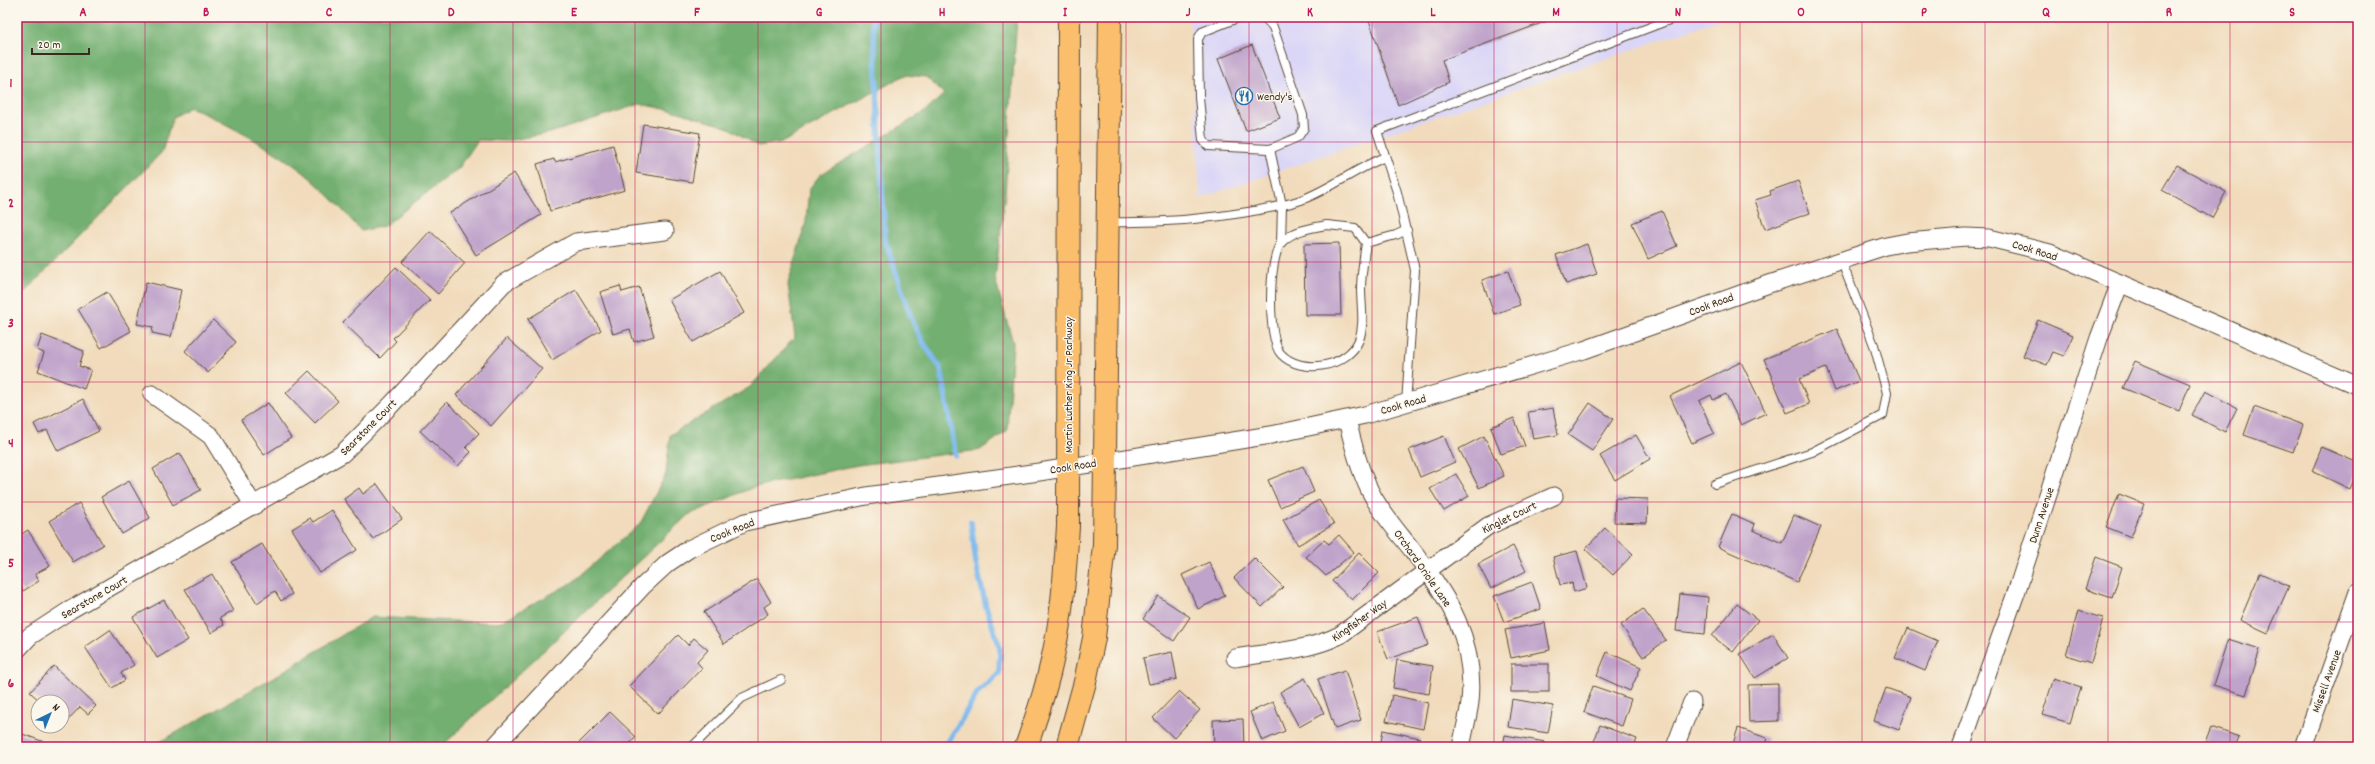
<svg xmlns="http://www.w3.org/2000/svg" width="2375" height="764" font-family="Dekko,sans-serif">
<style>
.built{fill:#dad6f7}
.forest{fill:#72af6f;stroke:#566c46}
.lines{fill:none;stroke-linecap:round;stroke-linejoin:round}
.stream{stroke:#7bb9ee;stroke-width:5.5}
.building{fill:#bfa3ca}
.lane-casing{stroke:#564536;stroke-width:10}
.street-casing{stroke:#564536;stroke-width:19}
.primary-casing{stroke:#564536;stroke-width:24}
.lane{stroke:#fff;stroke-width:8}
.street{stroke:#fff;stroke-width:17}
.primary{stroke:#fabe6d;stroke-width:22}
.grid{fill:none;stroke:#c2185b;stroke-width:1;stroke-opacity:0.55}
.labels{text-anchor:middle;stroke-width:3;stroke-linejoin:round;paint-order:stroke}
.poi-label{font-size:12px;fill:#3b2a1e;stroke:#fbf7ec;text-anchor:start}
.street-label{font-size:12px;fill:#3b2a1e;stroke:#fbf7ec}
.neatline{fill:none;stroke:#c2185b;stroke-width:1.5}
.grid-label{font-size:13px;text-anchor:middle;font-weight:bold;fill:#c2185b}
</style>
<rect width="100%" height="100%" fill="#fbf7ec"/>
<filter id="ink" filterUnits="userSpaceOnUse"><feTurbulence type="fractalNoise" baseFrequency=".025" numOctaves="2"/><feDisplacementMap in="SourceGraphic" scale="8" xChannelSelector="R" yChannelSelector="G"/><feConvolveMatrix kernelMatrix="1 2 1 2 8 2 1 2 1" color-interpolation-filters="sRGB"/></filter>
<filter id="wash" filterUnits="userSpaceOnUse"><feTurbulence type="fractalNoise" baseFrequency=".012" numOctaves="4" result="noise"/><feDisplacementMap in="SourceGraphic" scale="16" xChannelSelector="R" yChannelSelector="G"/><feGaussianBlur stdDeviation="0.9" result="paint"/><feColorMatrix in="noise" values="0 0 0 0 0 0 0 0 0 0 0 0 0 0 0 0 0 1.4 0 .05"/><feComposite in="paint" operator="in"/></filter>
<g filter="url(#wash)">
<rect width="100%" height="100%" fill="#f1dbbc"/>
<path class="built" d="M 1190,17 L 1727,17 L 1200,198 Z"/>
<path class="forest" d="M 17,17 L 1017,17 L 1005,193 L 995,279 L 1013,343 L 1007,431 L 980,450 L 858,465 L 754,487 L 688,515 L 441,747 L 151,747 L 274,677 L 372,617 L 498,623 L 573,582 L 640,524 L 666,474 L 670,435 L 750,387 L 795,337 L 788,284 L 806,222 L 809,189 L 820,175 L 926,111 L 944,94 L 926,77 L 905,75 L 783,142 L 758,146 L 729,128 L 679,112 L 640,104 L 550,133 L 506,141 L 478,140 L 459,168 L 384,226 L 361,231 C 343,210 325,190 303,172 C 272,148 226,123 190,107 L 173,117 L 162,152 L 17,300 Z"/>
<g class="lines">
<g class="stream">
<path d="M 873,17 L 885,240 L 911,317 L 923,342 L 941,369 L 956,456"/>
<path d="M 945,747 L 978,692 L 999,673 L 1000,648 L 986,607 L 976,563 L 971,522"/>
</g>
</g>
<g id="blocks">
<g class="building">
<path d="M 1368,17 L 1558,17 L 1442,60 L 1449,82 L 1398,105 Z"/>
<path d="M 1252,45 L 1280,118 L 1246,131 L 1218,59 Z"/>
<path d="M 643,124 L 700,133 L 692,182 L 636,173 Z"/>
<path d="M 613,145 L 625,190 L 550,211 L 537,164 L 554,159 L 555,162 Z"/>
<path d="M 2177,165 L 2226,192 L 2212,218 L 2162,190 Z"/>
<path d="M 514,173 L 541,215 L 476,255 L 450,213 Z"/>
<path d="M 1798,181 L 1810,213 L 1765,229 L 1755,200 L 1771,195 L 1770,191 Z"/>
<path d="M 1662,211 L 1677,246 L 1648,259 L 1632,223 Z"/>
<path d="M 430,231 L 465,263 L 438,294 L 402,262 Z"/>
<path d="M 1339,243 L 1341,315 L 1305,315 L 1304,244 Z"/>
<path d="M 1587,244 L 1597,274 L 1566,284 L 1556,255 Z"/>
<path d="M 396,267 L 430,300 L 393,338 L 396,341 L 380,358 L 343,322 Z"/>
<path d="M 720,271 L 744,313 L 693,342 L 669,300 Z"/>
<path d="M 1508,271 L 1520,305 L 1494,314 L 1482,280 Z"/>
<path d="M 146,282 L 181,290 L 171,337 L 152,333 L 153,327 L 137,324 Z"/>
<path d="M 620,286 L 622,292 L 639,287 L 654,336 L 634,342 L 630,329 L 613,334 L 600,292 Z"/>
<path d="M 576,290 L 601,330 L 552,360 L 528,319 Z"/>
<path d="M 107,292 L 131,331 L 101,348 L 78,309 Z"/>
<path d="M 213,320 L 236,342 L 208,373 L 185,351 Z"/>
<path d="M 2038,320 L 2073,335 L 2064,356 L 2053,352 L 2047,365 L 2023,356 Z"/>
<path d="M 1837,329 L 1859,381 L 1835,391 L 1826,368 L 1799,379 L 1809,404 L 1787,413 L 1764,359 Z"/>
<path d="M 42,335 L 84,351 L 79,366 L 91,370 L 84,389 L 38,371 L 44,353 L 37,350 Z"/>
<path d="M 507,338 L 542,369 L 491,426 L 456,395 Z"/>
<path d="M 2135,361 L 2190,384 L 2179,411 L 2123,388 Z"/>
<path d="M 1741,362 L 1766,413 L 1741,425 L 1726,394 L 1713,400 L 1711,395 L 1699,401 L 1714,433 L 1692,443 L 1670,396 Z"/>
<path d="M 309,371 L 338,401 L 315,423 L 286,393 Z"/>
<path d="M 2205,391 L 2237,408 L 2225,432 L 2192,415 Z"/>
<path d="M 83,399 L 99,431 L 58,451 L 47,430 L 39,434 L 34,424 Z"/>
<path d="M 447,402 L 479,433 L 466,447 L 471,452 L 458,466 L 420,431 Z"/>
<path d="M 268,403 L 291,438 L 264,455 L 241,420 Z"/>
<path d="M 1590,403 L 1613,419 L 1592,451 L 1568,435 Z"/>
<path d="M 2254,407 L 2303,425 L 2293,452 L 2244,435 Z"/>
<path d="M 1553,408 L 1558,435 L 1533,439 L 1528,412 Z"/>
<path d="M 1514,418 L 1525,446 L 1501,454 L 1491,427 Z"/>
<path d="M 1636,435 L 1650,459 L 1615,480 L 1600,456 Z"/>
<path d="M 1444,436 L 1455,462 L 1420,477 L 1409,450 Z"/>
<path d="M 1484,436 L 1504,476 L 1479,488 L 1459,449 Z"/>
<path d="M 2322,447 L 2358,463 L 2358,470 L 2350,489 L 2312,471 Z"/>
<path d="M 180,453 L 201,490 L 173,505 L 153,469 Z"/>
<path d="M 1303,466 L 1314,492 L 1280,507 L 1268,480 Z"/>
<path d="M 1456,474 L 1469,496 L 1444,511 L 1430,489 Z"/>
<path d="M 129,481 L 150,518 L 122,534 L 101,497 Z"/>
<path d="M 377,484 L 402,519 L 373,539 L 344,499 L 359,488 L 363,494 Z"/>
<path d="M 2119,494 L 2144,504 L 2131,537 L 2106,527 Z"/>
<path d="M 1615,498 L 1648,499 L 1647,523 L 1614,522 Z"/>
<path d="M 1319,500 L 1334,524 L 1298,545 L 1283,520 Z"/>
<path d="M 79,503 L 103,545 L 73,562 L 49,521 Z"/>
<path d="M 332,510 L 357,550 L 320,573 L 292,529 L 310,518 L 313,522 Z"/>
<path d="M 1732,514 L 1755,524 L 1753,530 L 1782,543 L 1794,515 L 1821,527 L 1797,582 L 1718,547 Z"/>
<path d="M 1605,528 L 1633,554 L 1613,575 L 1585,549 Z"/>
<path d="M 28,530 L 50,566 L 35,574 L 39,581 L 23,591 L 17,581 L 17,537 Z"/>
<path d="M 1339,535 L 1354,552 L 1326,576 L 1306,557 L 1324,540 L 1329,544 Z"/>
<path d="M 262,544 L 292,594 L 281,601 L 275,591 L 257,603 L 232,562 Z"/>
<path d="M 1513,546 L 1526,571 L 1491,589 L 1478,564 Z"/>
<path d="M 1577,551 L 1587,588 L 1574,592 L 1572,583 L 1560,585 L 1553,557 Z"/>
<path d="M 1359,553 L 1379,573 L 1352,600 L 1332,581 Z"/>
<path d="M 2096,557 L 2122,567 L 2112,598 L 2085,589 Z"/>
<path d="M 1254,558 L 1283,587 L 1262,607 L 1234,578 Z"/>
<path d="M 1209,562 L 1225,596 L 1198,609 L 1182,575 Z"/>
<path d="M 2260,573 L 2289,586 L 2268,633 L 2240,620 Z"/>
<path d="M 212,574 L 233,611 L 220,618 L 224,625 L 211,633 L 185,589 Z"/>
<path d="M 757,579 L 771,602 L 764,607 L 768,614 L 724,644 L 704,612 Z"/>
<path d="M 1532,582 L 1541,609 L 1504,622 L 1494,596 Z"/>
<path d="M 1680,594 L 1708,597 L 1705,634 L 1676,631 Z"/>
<path d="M 1158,596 L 1190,617 L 1174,641 L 1143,619 Z"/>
<path d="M 164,600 L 188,640 L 157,658 L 133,617 Z"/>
<path d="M 1737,604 L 1758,620 L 1733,652 L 1712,636 Z"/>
<path d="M 1643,609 L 1666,640 L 1643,657 L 1621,625 Z"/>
<path d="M 2078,611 L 2103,618 L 2091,663 L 2066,655 Z"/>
<path d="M 1418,617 L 1428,645 L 1388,659 L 1377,632 Z"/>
<path d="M 1545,623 L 1550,650 L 1511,658 L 1505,630 Z"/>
<path d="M 1908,628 L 1938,641 L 1925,671 L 1895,658 Z"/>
<path d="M 110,630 L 134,665 L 121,673 L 125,680 L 112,688 L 85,647 Z"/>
<path d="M 1773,634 L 1788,658 L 1755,678 L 1740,654 Z"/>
<path d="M 678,635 L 688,645 L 694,638 L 708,650 L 697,662 L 702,668 L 658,714 L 629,686 Z"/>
<path d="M 2228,639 L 2260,649 L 2246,695 L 2213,685 Z"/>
<path d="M 1172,652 L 1177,679 L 1149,684 L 1143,658 Z"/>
<path d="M 1607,652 L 1641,667 L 1630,691 L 1597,676 Z"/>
<path d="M 1397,660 L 1433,666 L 1429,694 L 1393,688 Z"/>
<rect x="1511" y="664" width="38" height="28"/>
<path d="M 54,666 L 96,706 L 88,714 L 80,707 L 64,724 L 62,722 L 62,702 L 41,702 L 30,692 Z"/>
<path d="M 1345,670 L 1361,720 L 1335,729 L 1318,679 Z"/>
<path d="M 1305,678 L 1324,713 L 1299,727 L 1280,692 Z"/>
<path d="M 2054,678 L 2081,687 L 2070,723 L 2042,715 Z"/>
<path d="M 1778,684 L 1778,721 L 1749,722 L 1748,685 Z"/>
<path d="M 1593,686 L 1631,699 L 1622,726 L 1584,712 Z"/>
<path d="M 1886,688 L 1911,697 L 1899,730 L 1874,721 Z"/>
<path d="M 1179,691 L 1200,710 L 1174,738 L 1153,718 Z"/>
<path d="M 1392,695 L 1428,703 L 1423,729 L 1386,721 Z"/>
<path d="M 1512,699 L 1553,706 L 1548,733 L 1508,727 Z"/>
<path d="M 1273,702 L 1285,731 L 1262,741 L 1250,712 Z"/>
<path d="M 610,712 L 636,737 L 627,747 L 579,747 L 577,745 Z"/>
<path d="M 1243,719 L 1244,747 L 1214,747 L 1213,720 Z"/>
<path d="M 1600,725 L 1637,739 L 1634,747 L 1592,747 Z"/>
<path d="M 2211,727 L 2239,737 L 2235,747 L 2203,747 Z"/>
<path d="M 1738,728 L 1767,738 L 1764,747 L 1732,747 Z"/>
<path d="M 1383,730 L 1420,738 L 1418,747 L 1380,747 Z"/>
<path d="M 17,732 L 47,743 L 46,747 L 17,747 Z"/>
<path d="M 1505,735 L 1545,742 L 1544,747 L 1503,747 Z"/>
</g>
</g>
</g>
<g filter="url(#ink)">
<use href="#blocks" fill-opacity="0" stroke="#564536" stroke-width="1"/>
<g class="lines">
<defs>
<g id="lane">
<path d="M 1240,17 L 1202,32 L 1198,39 L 1199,97 L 1203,140 L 1208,146 L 1270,149 L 1298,137 L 1304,128 L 1303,115 L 1273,27 L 1264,17"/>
<path d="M 1270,149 L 1282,205 L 1281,243"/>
<path d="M 1108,222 C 1156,223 1201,220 1248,212 C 1265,209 1284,206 1301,200 C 1331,189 1355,169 1385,157"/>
<path d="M 1327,225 L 1355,228 L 1366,243 C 1364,258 1361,274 1361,289 C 1361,306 1365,324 1359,340 C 1347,368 1301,375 1281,354 C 1267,340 1268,256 1282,242 C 1294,230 1311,228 1327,225 Z"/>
<path d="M 1366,243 L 1396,235 L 1407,230"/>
<path d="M 1406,404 L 1415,270 L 1397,192 L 1377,131 L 1677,17"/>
<path d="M 1715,484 L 1812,452 L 1883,415 L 1887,393 L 1874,345 L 1841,260"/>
<path d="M 692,747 L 742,698 L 781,680"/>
</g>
<g id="street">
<path d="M 152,394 L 211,436 L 254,506"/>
<path d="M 1347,420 C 1353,444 1359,469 1370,491 C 1381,513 1398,532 1413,551 C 1449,598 1476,640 1470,702 C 1468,717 1464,732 1461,747"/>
<path d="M 17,650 L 30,636 L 70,610 L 342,454 L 391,405 L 504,283 L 576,242 L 665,231"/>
<path d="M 1235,658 C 1270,652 1309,651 1340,635 L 1488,526 L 1554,496"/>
<path d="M 494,747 L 643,586 L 668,563 L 689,549 L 745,522 L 866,496 L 1039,472 L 1271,435 L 1365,415 L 1584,350 L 1766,285 L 1886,246 L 1907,242 L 1966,237 L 1989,238 L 2050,253 L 2358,386"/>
<path d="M 1675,747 L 1692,702"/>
<path d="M 1961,747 L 2016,593 L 2099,338 L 2120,283"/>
<path d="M 2303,747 L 2358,592"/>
</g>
<g id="primary">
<path d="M 1026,747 C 1037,715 1048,684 1054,651 C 1063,610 1065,568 1068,527 L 1069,17"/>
<path d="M 1067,747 L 1085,682 L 1094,638 L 1104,545 L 1110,17"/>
</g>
</defs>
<use href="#lane" class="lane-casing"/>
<use href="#street" class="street-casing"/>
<use href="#primary" class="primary-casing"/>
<use href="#lane" class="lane"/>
<use href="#street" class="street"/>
<use href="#primary" class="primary"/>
</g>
</g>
<path class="grid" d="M 145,17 L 145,747M 267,17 L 267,747M 390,17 L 390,747M 513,17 L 513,747M 635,17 L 635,747M 758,17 L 758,747M 881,17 L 881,747M 1003,17 L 1003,747M 1126,17 L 1126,747M 1249,17 L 1249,747M 1372,17 L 1372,747M 1494,17 L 1494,747M 1617,17 L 1617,747M 1740,17 L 1740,747M 1862,17 L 1862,747M 1985,17 L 1985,747M 2108,17 L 2108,747M 2230,17 L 2230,747M 17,142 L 2358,142M 17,262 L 2358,262M 17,382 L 2358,382M 17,502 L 2358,502M 17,622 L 2358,622"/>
<defs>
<symbol id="restaurant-ring" viewBox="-11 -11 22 22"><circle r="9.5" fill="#fbf7ec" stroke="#1f6fb2" stroke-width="1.5"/><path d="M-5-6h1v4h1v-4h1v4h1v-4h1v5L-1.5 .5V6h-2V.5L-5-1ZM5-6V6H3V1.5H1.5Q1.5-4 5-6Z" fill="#1f6fb2"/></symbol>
</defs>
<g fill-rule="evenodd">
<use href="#restaurant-ring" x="1234" y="86" width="20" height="20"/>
</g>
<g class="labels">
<g class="poi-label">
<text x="1257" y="100">Wendy's</text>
</g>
<g class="street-label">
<text transform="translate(2035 250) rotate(17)" y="4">Cook Road</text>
<text transform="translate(1711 304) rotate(-20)" y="4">Cook Road</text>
<text transform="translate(1068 385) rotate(-90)" y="4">Martin Luther King Jr Parkway</text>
<text transform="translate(1403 404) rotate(-16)" y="4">Cook Road</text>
<text transform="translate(368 427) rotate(-45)" y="4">Searstone Court</text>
<text transform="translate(1073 466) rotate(-9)" y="4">Cook Road</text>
<text transform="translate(2041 515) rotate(-72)" y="4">Dunn Avenue</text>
<text transform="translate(1509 517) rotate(-26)" y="4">Kinglet Court</text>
<text transform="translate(732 530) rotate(-22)" y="4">Cook Road</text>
<text transform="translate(1423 568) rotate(55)" y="4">Orchard Oriole Lane</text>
<text transform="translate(94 597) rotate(-30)" y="4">Searstone Court</text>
<text transform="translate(1359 620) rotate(-35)" y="4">Kingfisher Way</text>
<text transform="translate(2326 681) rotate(-70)" y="4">Missell Avenue</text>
</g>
</g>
<rect width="2375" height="764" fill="none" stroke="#fbf7ec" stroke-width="44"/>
<g transform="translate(50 714) rotate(43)"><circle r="19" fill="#fbf7ec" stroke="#aea59a"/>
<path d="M0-3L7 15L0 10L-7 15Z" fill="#1f6fb2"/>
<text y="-6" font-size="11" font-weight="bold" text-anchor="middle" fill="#3b2a1e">N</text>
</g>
<path d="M32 48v6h57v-6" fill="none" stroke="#3b2a1e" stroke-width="2"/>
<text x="38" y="48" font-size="12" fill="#3b2a1e" stroke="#fbf7ec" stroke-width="3" paint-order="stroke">20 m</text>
<rect x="22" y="22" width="2331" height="720" class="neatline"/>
<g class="grid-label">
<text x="83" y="16">A</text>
<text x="206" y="16">B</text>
<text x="329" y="16">C</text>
<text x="451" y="16">D</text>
<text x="574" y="16">E</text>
<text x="697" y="16">F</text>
<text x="819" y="16">G</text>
<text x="942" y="16">H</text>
<text x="1065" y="16">I</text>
<text x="1188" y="16">J</text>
<text x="1310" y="16">K</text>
<text x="1433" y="16">L</text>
<text x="1556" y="16">M</text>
<text x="1678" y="16">N</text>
<text x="1801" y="16">O</text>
<text x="1924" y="16">P</text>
<text x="2046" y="16">Q</text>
<text x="2169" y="16">R</text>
<text x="2292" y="16">S</text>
<text x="11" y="87">1</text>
<text x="11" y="207">2</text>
<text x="11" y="327">3</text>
<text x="11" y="447">4</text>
<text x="11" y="567">5</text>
<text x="11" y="687">6</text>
</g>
</svg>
